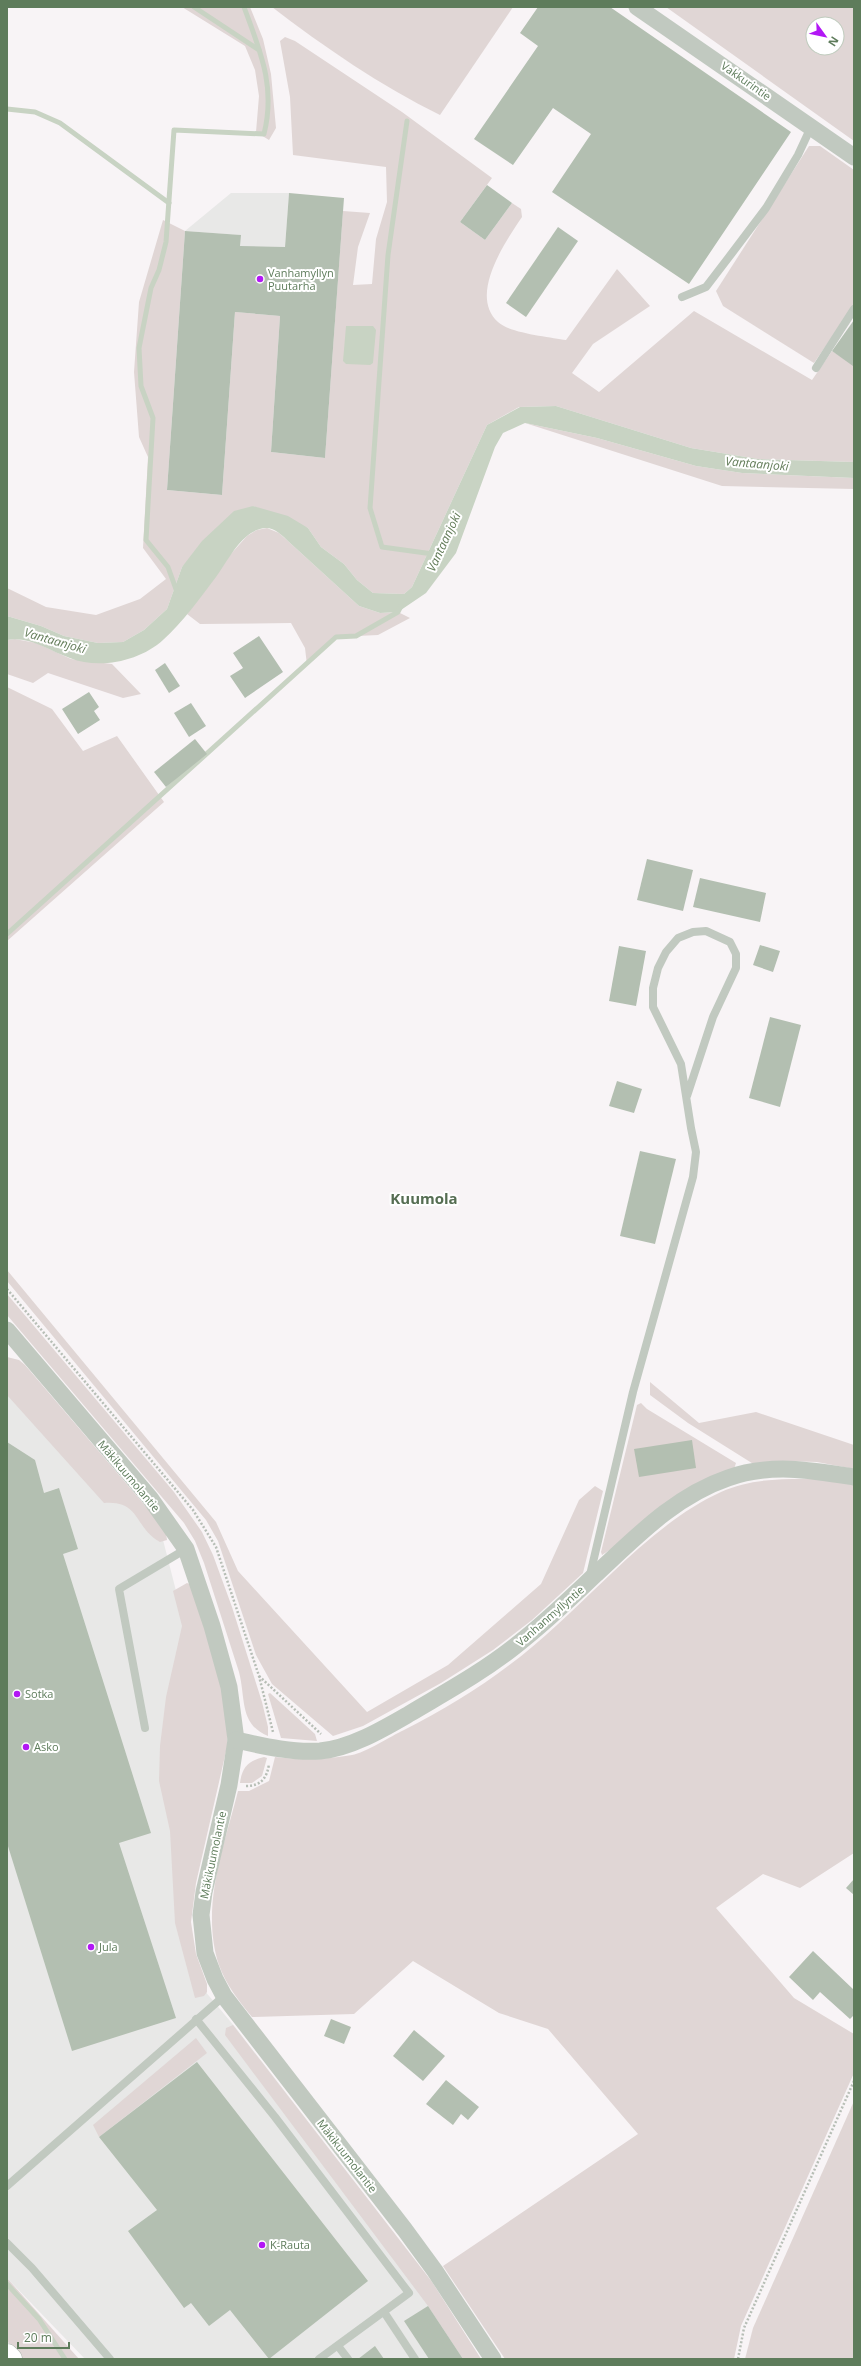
<svg xmlns="http://www.w3.org/2000/svg" width="861" height="2366" font-family="'Open Sans',sans-serif">
<style>
.built{fill:#e8e8e7}
.green{fill:#e0d6d5;fill-rule:evenodd}
.water{fill:#c8d3c3}
.lines{fill:none;stroke-linecap:round;stroke-linejoin:round}
.stream{stroke:#c8d3c3;stroke-width:5}
.building{fill:#b3bfb1}
.motorway-casing{stroke:#b2bab1;stroke-width:23}
.path{stroke:#b7beb6;stroke-width:2.5;stroke-dasharray:2 2;stroke-linecap:butt}
.service{stroke:#c1c9c0;stroke-width:8}
.minor{stroke:#c1c9c0;stroke-width:17}
.motorway{stroke:#fff;stroke-width:22}
.poi-dot{fill:#b217f5;stroke:#fff;stroke-width:1.5}
.labels{text-anchor:middle;stroke-width:4;stroke-linejoin:round;paint-order:stroke}
.street-label{font-size:11px;fill:#5e7c5b;stroke:#fff}
.poi-label{font-size:11px;fill:#5e7c5b;stroke:#fff;text-anchor:start}
.water-label{font-size:12px;font-style:italic;fill:#647d5a;stroke:#fff}
.district-label{font-size:15px;font-weight:bold;fill:#556d52;stroke:#fff}
</style>
<rect width="100%" height="100%" fill="#f8f4f6"/>
<g class="built">
<path d="M 231,193 L 289,193 L 285,247 L 240,246 L 240,235 L 185,231 Z"/>
<path d="M 7,1361 L 162,1536 L 186,1630 L 168,1763 L 199,1984 L 235,2027 L 432,2282 L 481,2359 L 85,2359 L 7,2278 Z"/>
</g>
<g class="green">
<path d="M 182,7 L 250,7 L 263,39 L 271,74 L 276,128 L 269,140 L 256,132 L 259,96 L 255,70 L 245,46 Z"/>
<path d="M 272,7 L 513,7 L 440,115 C 381,86 324,47 272,7 Z"/>
<path d="M 666,7 L 854,7 L 854,141 ZM 813,24 L 837,24 L 837,48 L 813,48 Z"/>
<path d="M 285,37 L 295,41 L 402,112 L 492,178 L 460,222 L 485,240 L 512,203 L 521,209 L 522,217 C 506,241 468,295 498,322 C 509,333 550,337 566,340 L 617,269 L 650,306 L 593,344 L 572,373 L 599,392 L 694,311 L 812,380 L 832,351 L 854,365 L 854,462 L 758,459 L 691,448 L 556,406 L 519,407 L 487,425 L 412,587 L 404,594 L 373,593 L 357,580 L 344,564 L 321,547 L 308,528 L 253,506 L 182,567 L 167,609 L 144,630 L 123,642 L 98,643 L 64,636 L 41,626 L 7,616 L 7,588 L 46,607 L 96,615 L 140,599 L 166,579 L 143,548 L 148,457 L 139,437 L 134,372 L 139,302 L 163,220 L 185,231 L 167,490 L 222,495 L 235,312 L 280,316 L 271,452 L 325,458 L 343,211 L 370,213 L 358,247 L 353,285 L 372,284 L 376,239 L 387,202 L 386,167 L 293,155 L 290,97 L 280,41 Z"/>
<path d="M 809,146 L 820,146 L 854,170 L 854,305 L 814,363 L 723,306 L 716,291 Z"/>
<path d="M 525,423 L 597,438 L 696,466 L 742,473 L 854,478 L 854,489 L 722,486 Z"/>
<path d="M 267,528 L 279,533 L 289,542 L 359,606 L 380,613 L 398,612 L 410,618 L 378,635 L 336,637 L 307,665 L 305,648 L 291,623 L 200,624 L 187,614 L 230,555 L 247,536 L 257,530 Z"/>
<path d="M 15,639 L 36,643 L 71,659 L 112,664 L 141,694 L 123,698 L 48,673 L 33,683 L 7,674 L 7,640 Z"/>
<path d="M 7,687 L 52,709 L 83,751 L 117,736 L 164,802 L 7,941 Z"/>
<path d="M 7,1270 L 216,1522 L 238,1571 L 367,1712 L 448,1665 L 541,1584 L 579,1500 L 595,1486 L 603,1491 L 583,1573 L 532,1620 L 493,1650 L 441,1683 L 363,1726 L 333,1736 L 272,1684 L 256,1655 L 218,1541 L 206,1520 L 7,1281 Z"/>
<path d="M 7,1294 L 174,1492 L 202,1532 L 213,1555 L 232,1607 L 262,1702 L 268,1727 L 268,1736 C 239,1724 246,1699 239,1672 L 204,1563 L 195,1541 L 184,1523 L 7,1315 Z"/>
<path d="M 7,1357 L 19,1360 L 25,1365 L 159,1522 L 166,1533 L 167,1540 L 160,1542 C 134,1528 141,1500 104,1503 L 7,1395 Z"/>
<path d="M 650,1382 L 699,1423 L 756,1412 L 854,1445 L 854,1469 L 817,1462 L 786,1461 L 755,1465 L 688,1423 L 650,1395 Z"/>
<path d="M 641,1403 L 647,1409 L 736,1463 L 734,1469 L 602,1555 L 601,1552 L 637,1405 Z"/>
<path d="M 825,1479 L 854,1485 L 854,1853 L 800,1888 L 763,1874 L 716,1908 L 794,1998 L 854,2034 L 854,2073 L 741,2326 L 734,2359 L 505,2359 L 443,2266 L 638,2134 L 548,2029 L 499,2013 L 413,1961 L 354,2014 L 252,2017 C 239,2001 226,1985 219,1965 C 200,1908 224,1847 238,1791 L 249,1791 L 269,1781 L 275,1757 C 296,1760 332,1759 352,1755 C 365,1753 391,1736 404,1730 C 460,1702 511,1668 557,1625 C 607,1580 659,1520 721,1492 C 753,1477 790,1479 825,1479 Z"/>
<path d="M 187,1583 L 192,1585 C 208,1637 230,1692 227,1747 L 196,1883 L 191,1922 L 196,1954 L 207,1984 L 207,1992 L 204,1996 L 195,1998 L 175,1923 L 170,1831 L 159,1781 L 160,1746 L 166,1697 L 182,1626 L 173,1591 Z"/>
<path d="M 270,1693 L 315,1734 L 317,1741 L 281,1738 L 268,1694 Z"/>
<path d="M 264,1757 L 267,1758 L 262,1776 L 252,1783 L 240,1783 C 242,1767 248,1761 264,1757 Z"/>
<path d="M 233,2025 L 432,2282 L 481,2359 L 463,2359 L 428,2306 L 225,2035 L 226,2028 Z"/>
<path d="M 196,2038 L 207,2053 L 99,2137 L 93,2125 Z"/>
<path d="M 854,2101 L 854,2359 L 745,2359 L 753,2328 Z"/>
<path d="M 7,2278 L 79,2359 L 22,2358 L 7,2341 Z"/>
</g>
<g class="water">
<path d="M 346,326 L 373,326 L 376,330 L 373,363 L 370,365 L 346,364 L 343,361 Z"/>
<path d="M 556,406 L 691,448 L 758,459 L 854,462 L 854,478 L 742,473 L 696,466 L 597,438 L 525,423 L 503,433 L 495,447 L 456,553 L 426,593 L 398,612 L 380,613 L 359,606 L 289,542 C 283,536 275,528 266,528 C 259,528 252,532 247,536 C 234,547 226,563 216,577 C 200,598 183,622 163,640 C 140,661 99,670 70,658 C 49,651 30,636 7,640 L 7,616 L 41,626 L 64,636 L 98,643 L 123,642 L 144,630 L 167,609 L 182,567 L 202,541 L 234,511 L 253,506 L 288,516 L 308,528 L 321,547 L 344,564 L 357,580 L 373,593 L 404,594 L 412,587 L 487,425 L 520,407 Z"/>
</g>
<g class="lines">
<g class="stream">
<path d="M 194,7 L 259,50"/>
<path d="M 7,109 L 35,112 L 60,123 L 169,203"/>
<path d="M 407,121 L 388,255 L 370,508 L 382,547 L 433,554"/>
<path d="M 177,592 L 168,567 L 146,540 L 153,418 L 141,386 L 139,348 L 151,288 L 159,270 L 166,242 L 174,130 L 264,134 C 276,86 260,51 244,7"/>
<path d="M 7,934 L 336,637 L 356,636 L 398,612 L 401,606"/>
<path d="M 7,2284 L 39,2319 L 65,2359"/>
</g>
</g>
<g class="building">
<path d="M 538,7 L 610,7 L 791,132 L 689,284 L 552,192 L 591,134 L 553,108 L 513,165 L 474,139 L 538,46 L 520,33 Z"/>
<path d="M 487,185 L 512,203 L 485,240 L 460,222 Z"/>
<path d="M 289,193 L 344,198 L 325,458 L 271,452 L 280,316 L 235,312 L 222,495 L 167,490 L 185,231 L 241,235 L 240,246 L 285,247 Z"/>
<path d="M 558,227 L 578,241 L 526,317 L 506,303 Z"/>
<path d="M 854,320 L 854,365 L 853,366 L 832,351 Z"/>
<path d="M 259,636 L 283,672 L 245,698 L 230,676 L 243,668 L 233,653 Z"/>
<path d="M 165,663 L 180,686 L 169,693 L 155,670 Z"/>
<path d="M 89,692 L 99,707 L 94,711 L 100,720 L 78,734 L 62,709 Z"/>
<path d="M 191,703 L 206,726 L 189,737 L 174,713 Z"/>
<path d="M 195,739 L 207,754 L 166,787 L 154,772 Z"/>
<path d="M 647,859 L 693,870 L 683,911 L 637,900 Z"/>
<path d="M 700,878 L 766,893 L 760,922 L 693,907 Z"/>
<path d="M 760,945 L 780,951 L 773,972 L 753,965 Z"/>
<path d="M 619,946 L 646,951 L 636,1006 L 609,1001 Z"/>
<path d="M 770,1017 L 801,1025 L 780,1107 L 749,1098 Z"/>
<path d="M 617,1081 L 642,1089 L 634,1113 L 609,1106 Z"/>
<path d="M 640,1151 L 676,1159 L 655,1244 L 620,1236 Z"/>
<path d="M 692,1440 L 696,1468 L 639,1477 L 634,1449 Z"/>
<path d="M 7,1442 L 35,1460 L 44,1493 L 59,1488 L 78,1549 L 63,1554 L 151,1833 L 119,1843 L 176,2018 L 72,2051 L 7,1843 Z"/>
<path d="M 854,1879 L 854,1895 L 846,1888 Z"/>
<path d="M 813,1951 L 854,1990 L 854,2015 L 850,2019 L 820,1992 L 813,2000 L 789,1977 Z"/>
<path d="M 331,2019 L 351,2027 L 344,2044 L 324,2036 Z"/>
<path d="M 414,2030 L 445,2056 L 423,2081 L 393,2056 Z"/>
<path d="M 197,2062 L 368,2281 L 269,2359 L 230,2310 L 209,2326 L 191,2303 L 184,2308 L 128,2231 L 157,2210 L 99,2137 Z"/>
<path d="M 446,2080 L 479,2107 L 468,2120 L 461,2114 L 453,2125 L 426,2104 Z"/>
<path d="M 428,2306 L 463,2359 L 429,2359 L 404,2321 Z"/>
<path d="M 375,2346 L 384,2359 L 358,2359 Z"/>
</g>
<g class="lines">
<defs>
<path id="motorway" d="M 7,2355 L 11,2359"/>
</defs>
<use href="#motorway" class="motorway-casing"/>
<g class="path">
<path d="M 7,1289 L 193,1510 L 216,1547 L 259,1676 L 273,1732"/>
<path d="M 259,1676 L 321,1734"/>
<path d="M 246,1786 C 261,1786 267,1778 269,1764"/>
<path d="M 738,2359 L 744,2328 L 854,2081"/>
</g>
<g class="service">
<path d="M 682,297 L 706,287 L 732,253 L 766,208 L 798,155 L 811,127"/>
<path d="M 816,368 L 854,309"/>
<path d="M 590,1575 L 633,1392 L 693,1177 L 696,1152 L 691,1128 L 681,1064 L 653,1007 L 653,988 L 658,968 L 666,952 L 678,938 L 693,932 L 706,931 L 730,942 L 736,954 L 736,968 L 713,1017 L 687,1096"/>
<path d="M 145,1728 L 119,1589 L 186,1549"/>
<path d="M 196,2019 L 275,2117 L 409,2293 L 319,2359"/>
<path d="M 7,2186 L 224,1996"/>
<path d="M 7,2243 L 32,2268 L 110,2359"/>
<path d="M 384,2312 L 415,2359"/>
<path d="M 338,2346 L 348,2359"/>
</g>
<g class="minor">
<path d="M 637,7 L 854,157"/>
<path d="M 7,1330 L 150,1498 L 186,1549 L 212,1626 L 229,1687 L 236,1740 L 229,1785 L 204,1892 L 201,1915 L 205,1953 L 215,1979 L 224,1996 L 405,2230 L 435,2271 L 493,2359"/>
<path d="M 236,1740 C 263,1746 292,1753 320,1751 C 351,1748 383,1729 409,1714 C 444,1693 481,1673 514,1647 C 543,1625 570,1599 596,1574 C 636,1537 675,1496 728,1478 C 770,1463 811,1470 854,1477"/>
</g>
<use href="#motorway" class="motorway"/>
</g>
<g class="poi-dot">
<circle cx="260" cy="279" r="4"/>
<circle cx="17" cy="1694" r="4"/>
<circle cx="26" cy="1747" r="4"/>
<circle cx="91" cy="1947" r="4"/>
<circle cx="262" cy="2245" r="4"/>
</g>
<g class="labels">
<g class="street-label">
<text transform="translate(746 81) rotate(35)" y="4">Vakkurintie</text>
<text transform="translate(129 1476) rotate(50)" y="4">Mäkikuumolantie</text>
<text transform="translate(550 1616) rotate(-41)" y="4">Vanhanmyllyntie</text>
<text transform="translate(213 1855) rotate(-78)" y="4">Mäkikuumolantie</text>
<text transform="translate(347 2156) rotate(52)" y="4">Mäkikuumolantie</text>
</g>
<g class="poi-label">
<text x="268" y="277">Vanhamyllyn<tspan x="268" dy="13">Puutarha</tspan></text>
<text x="25" y="1698">Sotka</text>
<text x="34" y="1751">Asko</text>
<text x="99" y="1951">Jula</text>
<text x="270" y="2249">K-Rauta</text>
</g>
<g class="water-label">
<text transform="translate(757 464) rotate(5)" y="4">Vantaanjoki</text>
<text transform="translate(444 542) rotate(-65)" y="4">Vantaanjoki</text>
<text transform="translate(55 641) rotate(16)" y="4">Vantaanjoki</text>
</g>
<g class="district-label">
<text x="424" y="1204">Kuumola</text>
</g>
</g>
<rect width="861" height="2366" fill="none" stroke="#5e7c5b" stroke-width="16"/>
<g transform="translate(825 36) rotate(123)"><circle r="19" fill="#ffffff" stroke="#bfcbbd"/>
<path d="M0-3L7 15L0 10L-7 15Z" fill="#b217f5"/>
<text y="-6" font-size="11" font-weight="bold" text-anchor="middle" fill="#5e7c5b">N</text>
</g>
<path d="M18 2342v6h51v-6" fill="none" stroke="#5e7c5b" stroke-width="2"/>
<text x="24" y="2342" font-size="12" fill="#5e7c5b" stroke="#ffffff" stroke-width="3" paint-order="stroke">20 m</text>
</svg>
